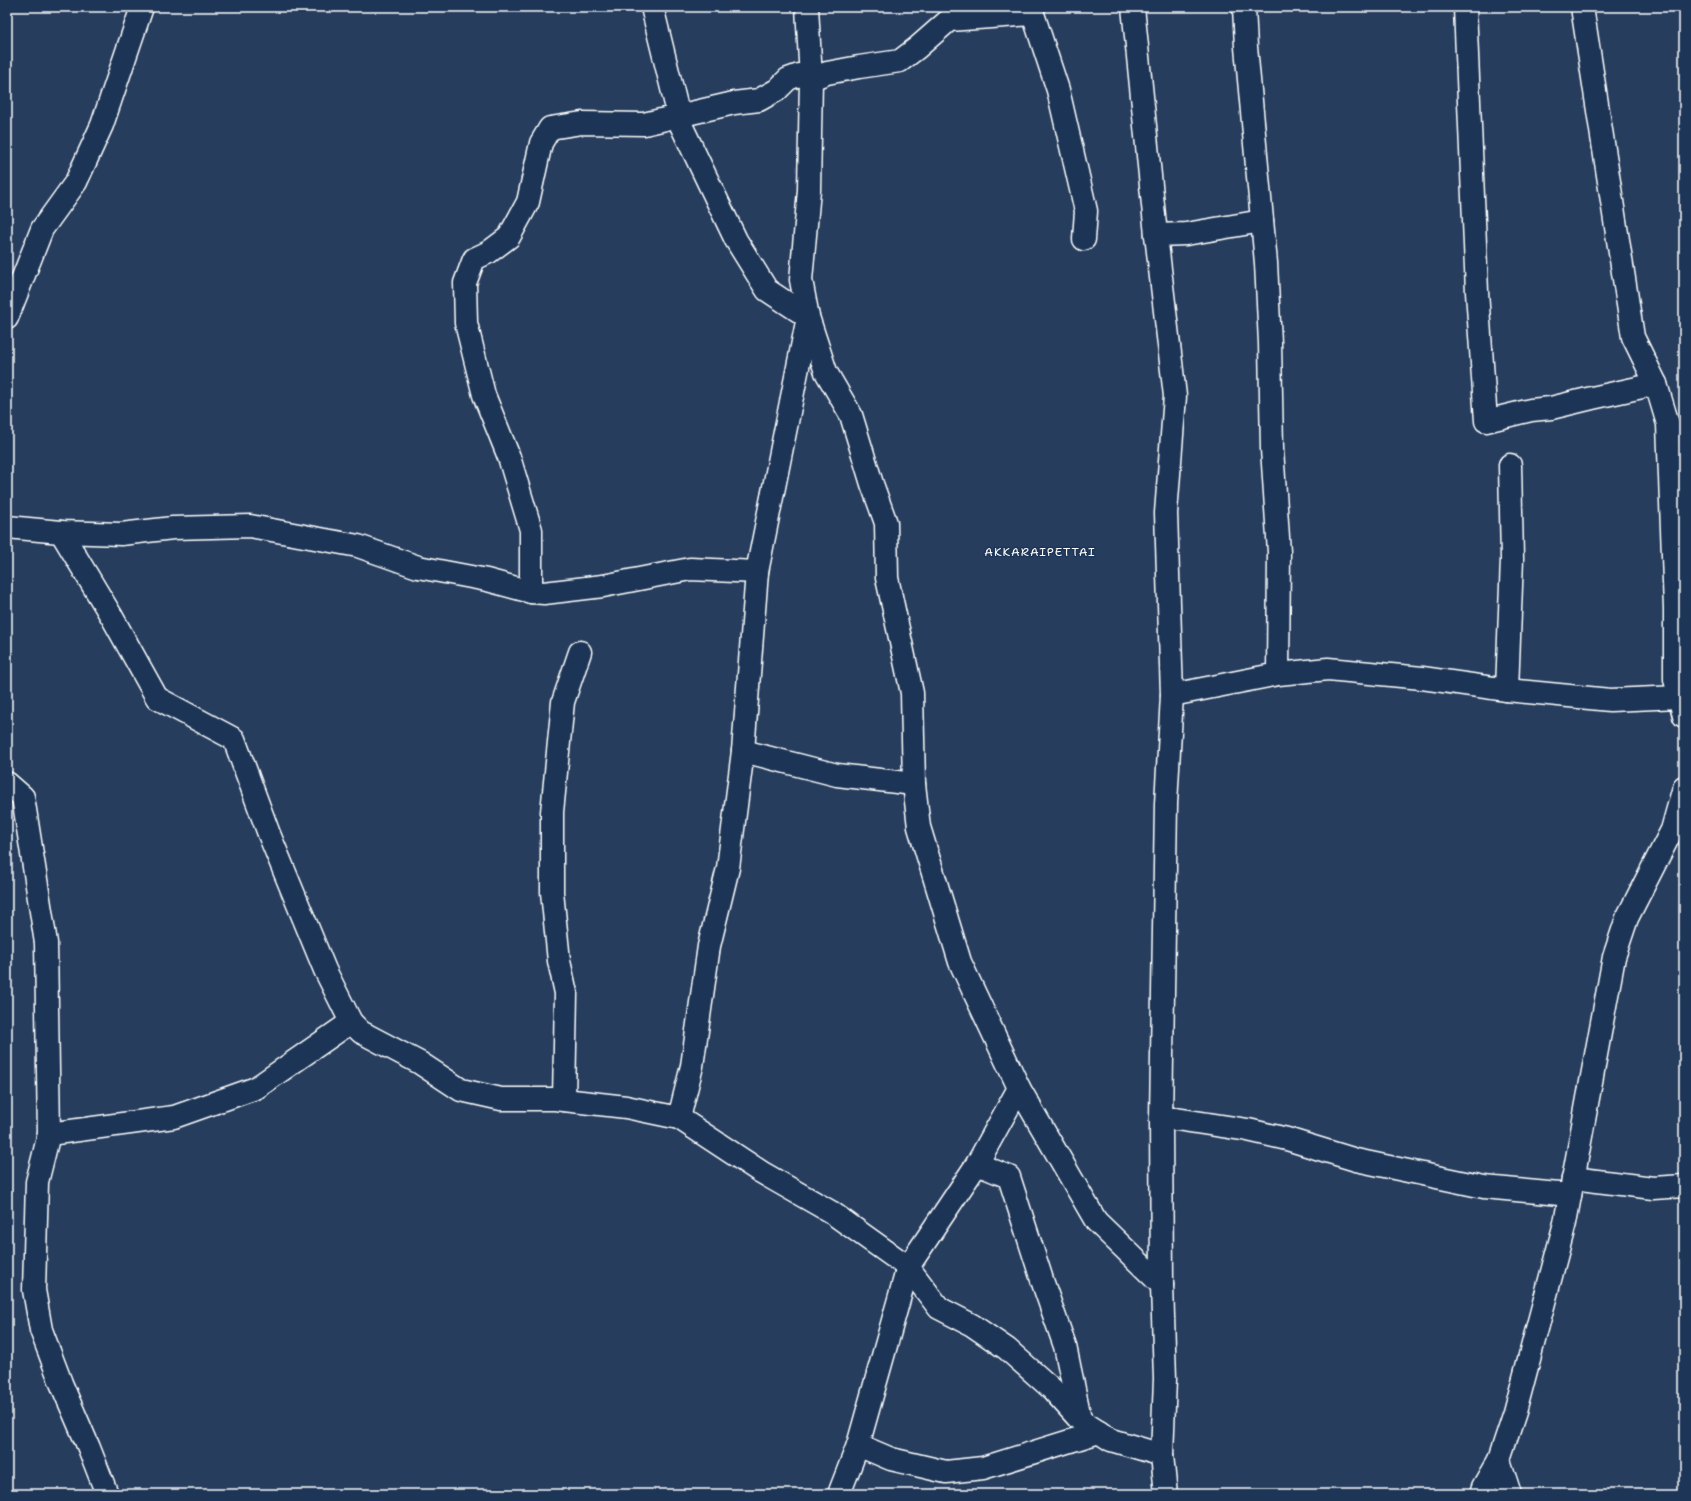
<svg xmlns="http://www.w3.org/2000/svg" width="1691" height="1501" font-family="'Shantell Sans',sans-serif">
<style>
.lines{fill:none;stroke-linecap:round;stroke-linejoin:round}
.minor-casing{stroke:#fff;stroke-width:25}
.minor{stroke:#1d3557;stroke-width:22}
.labels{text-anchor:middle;stroke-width:3;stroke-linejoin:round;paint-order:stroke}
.quarter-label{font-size:12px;letter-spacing:1px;fill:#fff;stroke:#1d3557}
</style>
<rect width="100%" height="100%" fill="#263d5e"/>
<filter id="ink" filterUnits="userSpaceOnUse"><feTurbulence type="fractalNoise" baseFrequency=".025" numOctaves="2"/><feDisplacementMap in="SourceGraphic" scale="8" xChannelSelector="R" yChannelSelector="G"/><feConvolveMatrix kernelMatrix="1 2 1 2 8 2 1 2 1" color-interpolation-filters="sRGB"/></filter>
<g filter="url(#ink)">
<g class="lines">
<defs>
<g id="minor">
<path d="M 652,7 L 681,125 L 736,240 L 767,290 L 808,317 L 826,372 L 851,415 L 872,484 L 886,523 L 887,578 L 912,693 L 914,784 L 919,827 L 960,962 L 1019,1088 L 1096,1221 L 1162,1285"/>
<path d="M 1133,7 L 1156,235 L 1175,396 L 1166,513 L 1172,695 L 1166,804 L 1161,1119 L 1162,1285 L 1165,1379 L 1162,1455 L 1166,1494"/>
<path d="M 1244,7 L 1246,47 L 1266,263 L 1270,343 L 1272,449 L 1279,552 L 1278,674"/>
<path d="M 1465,7 L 1477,292 L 1486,421 L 1531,410 L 1551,408 L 1592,398 L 1656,384"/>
<path d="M 1582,7 L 1633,337 L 1656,384 L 1668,424 L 1675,608 L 1675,679 L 1684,716"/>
<path d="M 1033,14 L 1058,90 L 1086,211 L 1084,239"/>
<path d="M 1156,235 L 1186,234 L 1262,221"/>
<path d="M 7,318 L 42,229 L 76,182 L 102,125 L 142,7"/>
<path d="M 7,527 L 61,532 L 121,534 L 173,528 L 250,526 L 358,546 L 418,567 L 487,580 L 531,592 L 544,593 L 603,586 L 690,569 L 757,572"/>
<path d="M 61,532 L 112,617 L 157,698 L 234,739 L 269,834 L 325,970 L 351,1022 L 361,1032 L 420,1063 L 461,1090 L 501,1099 L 555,1099 L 626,1107 L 679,1118 L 761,1172 L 831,1212 L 908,1267 L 939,1308 L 972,1325 L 1007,1349 L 1052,1389 L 1080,1420 L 1111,1440 L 1162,1455"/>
<path d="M 531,592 L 531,530 L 509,457 L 484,395 L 466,323 L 465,283 L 474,259 L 489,252 L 509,237 L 528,202 L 541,143 L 550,128 L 582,123 L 644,124 L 734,103 L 759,100 L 777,90 L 788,79 L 799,75 L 811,79 L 827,73 L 859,67 L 900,61 L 917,48 L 949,20 L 1033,14 L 1033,7"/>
<path d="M 1507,690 L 1512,559 L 1510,465"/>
<path d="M 1172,695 L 1278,674 L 1328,669 L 1422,678 L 1507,690 L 1610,700 L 1679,697"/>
<path d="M 743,751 L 837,775 L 914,784"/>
<path d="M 7,783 L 23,797 L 46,943 L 49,1134 L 37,1182 L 34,1290 L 41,1330 L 61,1383 L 89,1448 L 107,1494"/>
<path d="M 564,1100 L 566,993 L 559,961 L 552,892 L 552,812 L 563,702 L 580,652"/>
<path d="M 679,1118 L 692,1066 L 709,946 L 728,868 L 743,751 L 757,572 L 808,317 L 801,280 L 809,190 L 811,79 L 807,7"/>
<path d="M 1161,1119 L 1176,1119 L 1248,1130 L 1287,1139 L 1356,1160 L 1484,1187 L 1570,1195"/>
<path d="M 49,1134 L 174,1117 L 256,1088 L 351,1022"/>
<path d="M 977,1164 L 1009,1177 L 1044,1286 L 1065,1346 L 1080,1418"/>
<path d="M 1573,1178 L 1653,1188 L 1684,1186"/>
<path d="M 858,1445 L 891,1459 L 946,1472 L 983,1468 L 1099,1432"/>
<path d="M 1499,1460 L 1510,1494"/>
<path d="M 839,1494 L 858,1445 L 908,1267 L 977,1164 L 1019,1088"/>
<path d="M 1481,1494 L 1483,1488 L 1499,1460 L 1515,1412 L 1565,1223 L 1614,957 L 1627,918 L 1672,830 L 1684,787"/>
</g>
</defs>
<use href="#minor" class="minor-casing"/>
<use href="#minor" class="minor"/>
</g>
</g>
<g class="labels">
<g class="quarter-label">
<text x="1040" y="556">AKKARAIPETTAI</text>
</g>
</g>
<rect width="1691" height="1501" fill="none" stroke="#1d3557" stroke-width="24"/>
<rect x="12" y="12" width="1667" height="1477" fill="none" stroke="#fff" stroke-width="1.5" filter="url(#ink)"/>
</svg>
